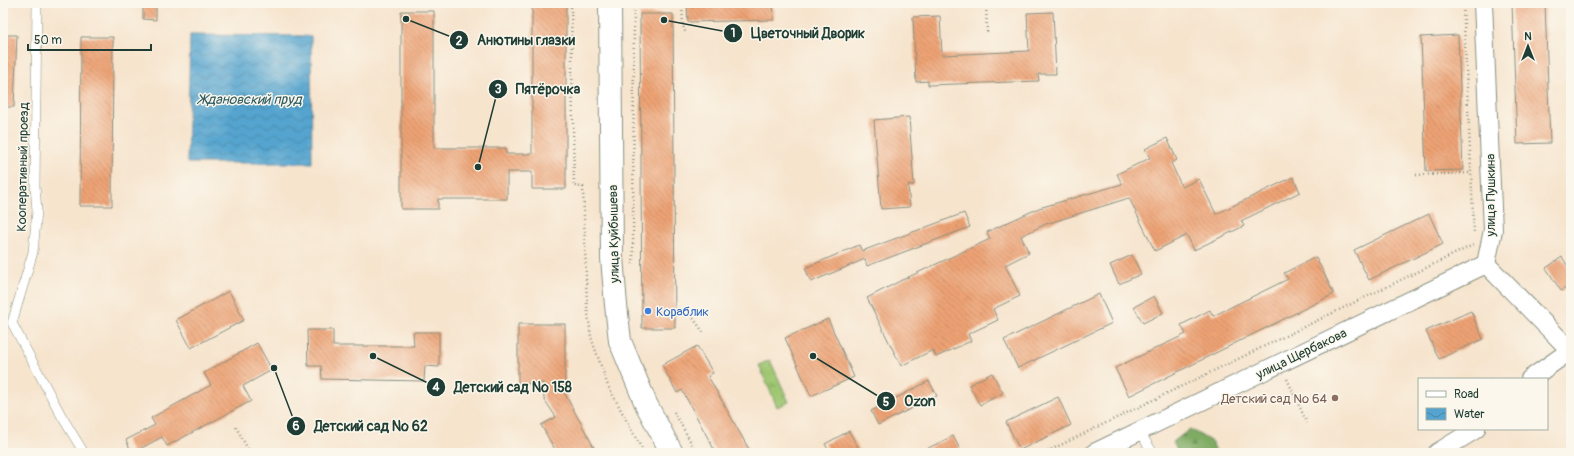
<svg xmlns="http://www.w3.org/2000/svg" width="1574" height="456" font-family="Pangolin,sans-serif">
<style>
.grass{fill:url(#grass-tufts);stroke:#5f8252}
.forest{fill:url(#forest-firs);stroke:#4f744c}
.water{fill:url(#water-waves);stroke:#3a7082}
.building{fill:url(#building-back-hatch)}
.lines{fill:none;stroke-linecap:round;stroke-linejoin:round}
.service-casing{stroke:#8a9080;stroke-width:10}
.minor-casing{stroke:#8a9080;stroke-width:20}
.tertiary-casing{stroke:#8a9080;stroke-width:24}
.path{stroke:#8a9080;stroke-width:2.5;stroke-dasharray:1 3;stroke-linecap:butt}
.service{stroke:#fff;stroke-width:9}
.minor{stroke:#fff;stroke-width:18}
.tertiary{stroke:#fff;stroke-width:22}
.shop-dot{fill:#3f7fe0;stroke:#fbf7ec;stroke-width:1.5}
.education-dot{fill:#8d6e63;stroke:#fbf7ec;stroke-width:1.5}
.labels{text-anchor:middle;stroke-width:3;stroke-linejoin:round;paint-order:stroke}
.street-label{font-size:13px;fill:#1f3d34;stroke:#fbf7ec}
.shop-label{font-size:13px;fill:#366cbe;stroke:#fbf7ec;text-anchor:start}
.education-label{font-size:13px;fill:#785e54;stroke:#fbf7ec;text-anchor:end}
.water-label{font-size:14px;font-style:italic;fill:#2f5c62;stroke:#fbf7ec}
.leader{fill:none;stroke:#1f3d34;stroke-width:1.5}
.callout-dot{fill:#1f3d34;stroke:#fbf7ec;stroke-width:1.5}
.mark-label{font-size:12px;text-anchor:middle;font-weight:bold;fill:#fff}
.callout-label{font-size:14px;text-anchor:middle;font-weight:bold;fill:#1f3d34;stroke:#fbf7ec;stroke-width:3;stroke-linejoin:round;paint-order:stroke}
</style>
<defs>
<pattern id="grass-tufts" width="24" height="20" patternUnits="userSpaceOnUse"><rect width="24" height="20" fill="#9fc671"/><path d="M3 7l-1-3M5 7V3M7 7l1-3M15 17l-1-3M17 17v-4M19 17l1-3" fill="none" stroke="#81a25e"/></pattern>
<pattern id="forest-firs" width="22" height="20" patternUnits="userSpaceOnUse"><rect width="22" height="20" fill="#7fab63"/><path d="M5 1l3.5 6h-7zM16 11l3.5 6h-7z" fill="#678c52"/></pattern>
<pattern id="water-waves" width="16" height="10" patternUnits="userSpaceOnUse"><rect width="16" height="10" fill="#55a4cf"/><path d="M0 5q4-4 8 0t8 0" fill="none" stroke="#4687a9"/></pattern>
<pattern id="building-back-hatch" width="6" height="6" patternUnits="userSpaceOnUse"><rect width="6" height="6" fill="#eea374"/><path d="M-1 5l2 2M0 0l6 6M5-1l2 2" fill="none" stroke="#c08660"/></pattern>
</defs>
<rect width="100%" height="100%" fill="#fbf7ec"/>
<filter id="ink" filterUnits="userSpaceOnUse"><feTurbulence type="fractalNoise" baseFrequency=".025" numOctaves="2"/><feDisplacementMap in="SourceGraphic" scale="8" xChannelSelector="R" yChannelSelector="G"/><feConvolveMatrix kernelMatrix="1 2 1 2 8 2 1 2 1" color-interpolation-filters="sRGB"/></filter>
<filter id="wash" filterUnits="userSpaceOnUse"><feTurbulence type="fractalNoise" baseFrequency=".012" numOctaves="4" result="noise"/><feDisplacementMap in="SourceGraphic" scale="16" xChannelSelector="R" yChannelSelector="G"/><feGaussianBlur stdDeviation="0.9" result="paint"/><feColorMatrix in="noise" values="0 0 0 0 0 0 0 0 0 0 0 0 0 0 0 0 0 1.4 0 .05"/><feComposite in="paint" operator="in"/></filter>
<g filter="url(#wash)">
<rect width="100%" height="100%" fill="#f6e4cd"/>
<path class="grass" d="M 770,360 L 789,402 L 777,407 L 759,365 Z"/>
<path class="forest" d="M 1190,429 L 1212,442 L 1217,453 L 1178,453 L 1173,442 Z"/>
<path class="water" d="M 190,35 L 311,36 L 312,163 L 187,163 Z"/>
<g id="blocks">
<g class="building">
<path d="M 143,3 L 156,3 L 156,20 L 143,19 Z"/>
<path d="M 532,3 L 566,3 L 566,189 L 532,189 L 532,172 L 507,172 L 507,199 L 438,199 L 438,209 L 401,209 L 401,11 L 434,11 L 434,148 L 506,148 L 506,154 L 532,154 Z"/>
<path d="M 687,3 L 773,3 L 774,20 L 688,22 Z"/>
<path d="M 1512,3 L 1545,3 L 1550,143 L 1517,144 Z"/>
<path d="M 1053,12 L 1056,74 L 1038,74 L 1039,81 L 928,85 L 928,81 L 916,82 L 913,17 L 940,16 L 942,55 L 1029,51 L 1027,13 Z"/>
<path d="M 640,14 L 673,14 L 675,328 L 642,328 Z"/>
<path d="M 3,35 L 17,35 L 14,107 L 3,107 Z"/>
<path d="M 1458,35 L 1463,170 L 1426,171 L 1421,37 Z"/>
<path d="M 81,37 L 113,37 L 112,206 L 80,206 Z"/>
<path d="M 909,117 L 914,185 L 908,185 L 910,207 L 881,209 L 874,120 Z"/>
<path d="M 1167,138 L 1177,160 L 1171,163 L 1182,187 L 1199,179 L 1216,214 L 1293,177 L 1300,192 L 1241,221 L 1244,226 L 1194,250 L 1187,235 L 1155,251 L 1129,198 L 1046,224 L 1021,236 L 1029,253 L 1005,265 L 1020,296 L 993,309 L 998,320 L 968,334 L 971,341 L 936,357 L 933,350 L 901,366 L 867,298 L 900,281 L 990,239 L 987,232 L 1039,208 L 1122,184 L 1117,174 L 1150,158 L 1145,149 Z"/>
<path d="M 964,213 L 970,227 L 867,266 L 865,259 L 811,282 L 805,268 L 859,245 L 862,251 Z"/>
<path d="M 1429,214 L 1443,244 L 1369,280 L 1354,250 Z"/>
<path d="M 1132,255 L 1141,274 L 1119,284 L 1110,265 Z"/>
<path d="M 1316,257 L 1334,294 L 1129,396 L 1115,368 L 1186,334 L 1181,325 L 1210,310 L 1213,316 L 1288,279 L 1284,273 Z"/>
<path d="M 1562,257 L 1571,271 L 1571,285 L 1561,291 L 1546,268 Z"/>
<path d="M 229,291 L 244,320 L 191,348 L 176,320 Z"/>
<path d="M 1099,294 L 1112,323 L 1018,368 L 1004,340 Z"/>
<path d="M 1154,296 L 1163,313 L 1143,323 L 1134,307 Z"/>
<path d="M 1471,311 L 1483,339 L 1439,359 L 1426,331 Z"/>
<path d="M 828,319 L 854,377 L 811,396 L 785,338 Z"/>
<path d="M 518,324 L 565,324 L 565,394 L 597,453 L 557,453 L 541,425 L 556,417 L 544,399 L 543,383 L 518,384 Z"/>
<path d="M 307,330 L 333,330 L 333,346 L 414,346 L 413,332 L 439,332 L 439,367 L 425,366 L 424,381 L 322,379 L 321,366 L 308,366 Z"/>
<path d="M 257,343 L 272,370 L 243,386 L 251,401 L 167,446 L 162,437 L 132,453 L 126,440 L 155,425 L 151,418 L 211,385 L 204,373 Z"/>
<path d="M 697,346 L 713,373 L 708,376 L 751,453 L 716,453 L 682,390 L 677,393 L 662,365 Z"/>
<path d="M 992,373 L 1003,393 L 980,405 L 969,385 Z"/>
<path d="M 929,381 L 937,396 L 878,425 L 871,411 Z"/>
<path d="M 1058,397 L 1071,425 L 1020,450 L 1006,422 Z"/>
<path d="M 849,431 L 861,453 L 830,453 L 825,444 Z"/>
<path d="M 953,436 L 962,453 L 918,453 Z"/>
</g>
</g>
</g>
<g filter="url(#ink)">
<use href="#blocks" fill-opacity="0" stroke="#8a9080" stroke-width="1"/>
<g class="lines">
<defs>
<g id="service">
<path d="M 37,3 L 35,186 L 37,211 L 33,252 L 12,323 L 61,415 L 84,453"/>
<path d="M 1139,431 L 1153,453"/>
</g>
<g id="minor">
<path d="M 1483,3 L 1493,230 L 1486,264"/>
<path d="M 1486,264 L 1571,351"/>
<path d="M 1530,379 L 1571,350"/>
<path d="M 1094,453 L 1486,264"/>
<path d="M 1437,453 L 1476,429"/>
</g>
<path id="tertiary" d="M 610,3 L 612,258 L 616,305 L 620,341 L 646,404 L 672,453"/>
</defs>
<use href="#service" class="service-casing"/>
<use href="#minor" class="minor-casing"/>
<use href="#tertiary" class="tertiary-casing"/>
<g class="path">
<path d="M 571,3 L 574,186 L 583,187 L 587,306 L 591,337 L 608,386 L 644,453"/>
<path d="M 682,3 L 683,26 L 686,34"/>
<path d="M 986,3 L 987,34"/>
<path d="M 1463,3 L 1474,234"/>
<path d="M 1416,175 L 1471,173"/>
<path d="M 633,264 L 634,3"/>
<path d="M 691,315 L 703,332"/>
<path d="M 1287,379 L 1307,423"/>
<path d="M 674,412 L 697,453"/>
<path d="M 236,427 L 250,453"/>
<path d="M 1044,453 L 1473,245"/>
</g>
<use href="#service" class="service"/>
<use href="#minor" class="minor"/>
<use href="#tertiary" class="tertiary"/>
</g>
</g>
<circle class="shop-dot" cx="648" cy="311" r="4"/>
<circle class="education-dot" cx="1335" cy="398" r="4"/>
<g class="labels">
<g class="street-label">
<text transform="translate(22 167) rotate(-89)" y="5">Кооперативный проезд</text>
<text transform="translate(1490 195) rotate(-90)" y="5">улица Пушкина</text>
<text transform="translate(613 234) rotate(-91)" y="5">улица Куйбышева</text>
<text transform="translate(1301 353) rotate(-26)" y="5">улица Щербакова</text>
</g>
<g class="shop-label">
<text x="656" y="316">Кораблик</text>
</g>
<g class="education-label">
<text x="1327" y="403">Детский сад № 64</text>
</g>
<g class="water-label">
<text x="250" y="104">Ждановский пруд</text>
</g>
</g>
<path class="leader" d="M664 20L733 33M406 19L459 40M478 167L498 89M373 356L436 387M813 356L886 401M274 368L296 426"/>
<g class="callout-dot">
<circle cx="664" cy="20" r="4"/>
<circle cx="406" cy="19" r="4"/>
<circle cx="478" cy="167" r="4"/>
<circle cx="373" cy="356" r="4"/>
<circle cx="813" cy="356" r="4"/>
<circle cx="274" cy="368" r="4"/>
<circle cx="733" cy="33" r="10"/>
<circle cx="459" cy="40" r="10"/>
<circle cx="498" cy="89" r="10"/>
<circle cx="436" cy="387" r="10"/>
<circle cx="886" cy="401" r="10"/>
<circle cx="296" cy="426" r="10"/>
</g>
<g class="mark-label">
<text x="733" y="37">1</text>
<text x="459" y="45">2</text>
<text x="498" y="93">3</text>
<text x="436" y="391">4</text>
<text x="886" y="406">5</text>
<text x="296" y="430">6</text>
</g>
<g class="callout-label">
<text x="808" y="38">Цветочный Дворик</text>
<text x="526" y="45">Анютины глазки</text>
<text x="548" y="94">Пятёрочка</text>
<text x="513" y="392">Детский сад № 158</text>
<text x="920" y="406">Ozon</text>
<text x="371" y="431">Детский сад № 62</text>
</g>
<rect width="1574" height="456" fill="none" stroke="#fbf7ec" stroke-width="16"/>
<rect x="1418" y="378" width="130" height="52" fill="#fbf7ec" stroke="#a3ada2"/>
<rect x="1426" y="391" width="20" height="6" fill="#ffffff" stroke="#a3ada2"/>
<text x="1454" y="398" font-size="12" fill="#1f3d34">Road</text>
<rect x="1426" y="408" width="20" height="12" fill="url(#water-waves)" stroke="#a3ada2"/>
<text x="1454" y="418" font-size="12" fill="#1f3d34">Water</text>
<g transform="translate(1528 46)" stroke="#fbf7ec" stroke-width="3" paint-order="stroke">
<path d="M0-3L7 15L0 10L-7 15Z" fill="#1f3d34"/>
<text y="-6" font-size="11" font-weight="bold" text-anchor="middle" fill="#1f3d34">N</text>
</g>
<path d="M28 44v6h123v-6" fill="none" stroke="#1f3d34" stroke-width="2"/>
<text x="34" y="44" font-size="12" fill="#1f3d34" stroke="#fbf7ec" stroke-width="3" paint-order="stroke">50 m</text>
</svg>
